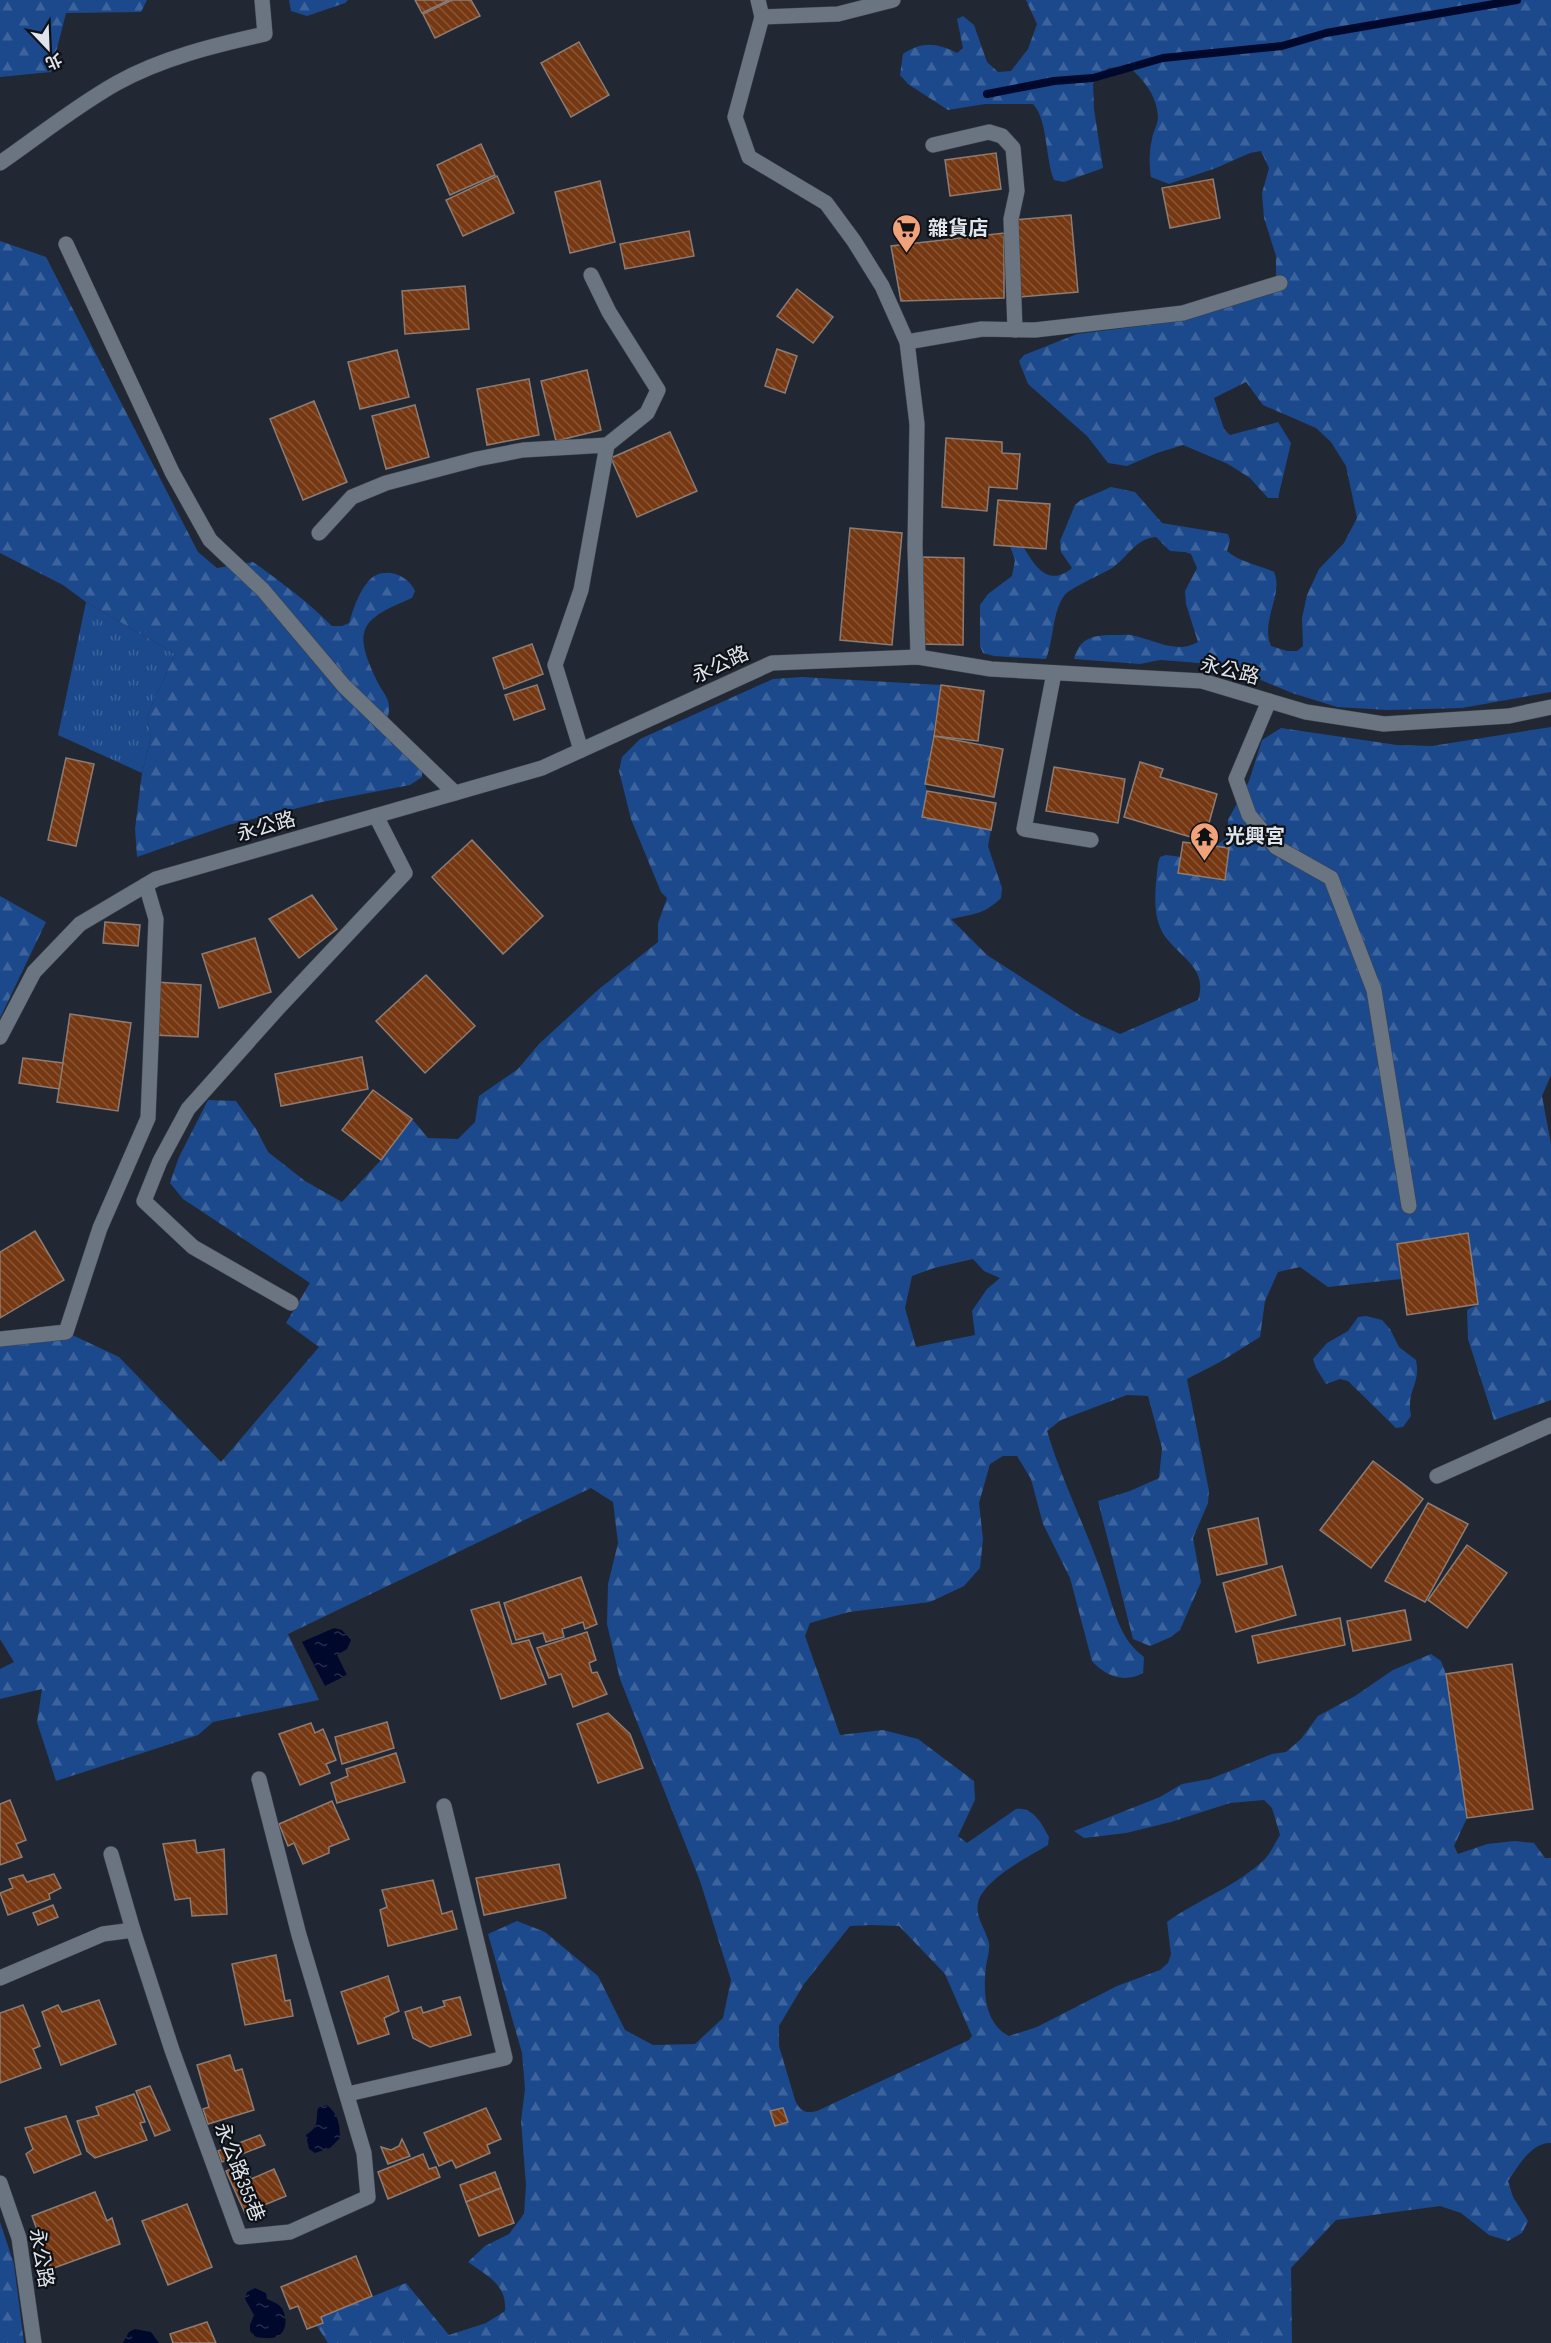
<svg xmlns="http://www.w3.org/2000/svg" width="1551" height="2343" font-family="'Sofia Sans Condensed','Noto Sans TC',sans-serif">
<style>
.grass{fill:url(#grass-tufts)}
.forest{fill:url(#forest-firs);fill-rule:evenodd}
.water{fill:url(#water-ripples)}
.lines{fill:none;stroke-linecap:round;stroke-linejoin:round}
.stream{stroke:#00092c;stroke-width:8}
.building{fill:url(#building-back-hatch);stroke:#8c7c74;stroke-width:1.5}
.lane-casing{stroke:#3d444d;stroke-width:16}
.lane{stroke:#6b7481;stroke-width:15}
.labels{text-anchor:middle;stroke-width:4.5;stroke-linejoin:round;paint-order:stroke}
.poi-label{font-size:20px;font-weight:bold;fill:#e0e5ec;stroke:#0e1116;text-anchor:start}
.street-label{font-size:20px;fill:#e0e5ec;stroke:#0e1116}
</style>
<defs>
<pattern id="grass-tufts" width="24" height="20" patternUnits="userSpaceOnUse" patternTransform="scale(1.5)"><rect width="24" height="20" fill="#1b498c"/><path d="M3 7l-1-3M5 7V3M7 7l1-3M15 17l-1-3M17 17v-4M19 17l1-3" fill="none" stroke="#3c639c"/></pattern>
<pattern id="forest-firs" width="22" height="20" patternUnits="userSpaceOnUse" patternTransform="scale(1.5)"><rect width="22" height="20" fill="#1b498c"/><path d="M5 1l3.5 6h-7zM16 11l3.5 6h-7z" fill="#3c639c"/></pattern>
<pattern id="water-ripples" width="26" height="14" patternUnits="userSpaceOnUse" patternTransform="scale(1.5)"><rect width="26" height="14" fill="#00092c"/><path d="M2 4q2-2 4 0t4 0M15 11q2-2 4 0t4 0" fill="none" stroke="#252d4b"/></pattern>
<pattern id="building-back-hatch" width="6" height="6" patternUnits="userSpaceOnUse" patternTransform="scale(1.5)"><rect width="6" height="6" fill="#763812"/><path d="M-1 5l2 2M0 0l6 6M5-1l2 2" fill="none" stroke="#895535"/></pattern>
</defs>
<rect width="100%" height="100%" fill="#212833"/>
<path class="grass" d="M 86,602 L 175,654 L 147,716 L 151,737 L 142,773 L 58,735 Z"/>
<g class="forest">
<path d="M 0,0 L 147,0 L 141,12 L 66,13 L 51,72 L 0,77 Z"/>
<path d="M 289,0 L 348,0 L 345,3 L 307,16 L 291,11 Z"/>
<path d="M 1026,0 L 1551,0 L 1551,692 L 1462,708 L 1388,710 L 1337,707 L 1292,693 L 1256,678 L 1200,663 L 1160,660 L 1140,664 L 1074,659 C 1080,636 1095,635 1117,635 C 1123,635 1130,634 1135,636 C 1157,641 1177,654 1198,642 L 1186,604 L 1185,591 L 1197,568 L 1191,554 L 1185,552 L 1170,551 L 1156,537 C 1136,538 1128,557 1112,568 C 1102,574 1068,589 1064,596 C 1052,613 1054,639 1046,659 L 994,656 L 983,653 L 980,646 L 980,605 L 988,594 L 1012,576 L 1015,560 L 1010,546 L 1024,548 C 1036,568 1049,587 1072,568 L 1061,552 L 1060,541 L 1075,505 L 1081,500 L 1111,487 L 1135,492 L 1162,523 L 1228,534 L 1230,540 L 1227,551 C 1239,562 1259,565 1274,572 C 1284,594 1260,621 1271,646 L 1287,651 L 1297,651 L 1303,646 L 1302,618 L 1307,595 L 1319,569 L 1344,543 L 1357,518 L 1346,466 L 1331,442 L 1316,428 L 1263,405 L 1246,382 L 1214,398 L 1224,429 L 1230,435 L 1278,422 L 1291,443 L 1278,498 L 1268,498 L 1250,478 L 1228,464 L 1183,445 L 1157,453 L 1127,466 L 1108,463 L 1087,436 L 1028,384 L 1019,361 L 1024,355 L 1077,334 L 1179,321 L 1276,291 L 1276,256 L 1264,218 L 1262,193 L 1269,168 L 1261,151 L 1250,153 L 1216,168 L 1169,184 L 1151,177 C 1149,164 1149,152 1152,139 C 1153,132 1158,124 1158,117 C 1157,95 1143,79 1128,66 L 1109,68 L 1100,74 L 1093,84 L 1094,109 L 1103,168 L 1064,182 L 1054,180 C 1045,158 1048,120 1033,104 L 985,104 L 948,110 L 908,84 L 900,75 L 903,54 C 922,41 937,43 957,53 L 963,48 L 957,19 L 963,16 L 974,25 L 987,62 L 998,72 L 1011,71 L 1028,49 L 1037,24 Z"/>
<path d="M 0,241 L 46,257 L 198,552 L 217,568 L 253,562 C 281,582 307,601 332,626 L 342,626 L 349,623 C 353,610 358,594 367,583 C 380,565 407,573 415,591 L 412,598 C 362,619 351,628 377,681 C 380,688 389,698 389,706 C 390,714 385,725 384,733 L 422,769 L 422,777 L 410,785 L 322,802 L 228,825 L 137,857 L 135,829 L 142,773 L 151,737 L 147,716 L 175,654 L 86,602 L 63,585 L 0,553 Z"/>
<path d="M 802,677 L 941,685 L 925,784 L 927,791 L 923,817 L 991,830 L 988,846 L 1002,888 L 1001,898 C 984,915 972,914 951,919 L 987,955 L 1081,1016 L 1120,1034 L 1198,1000 C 1209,966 1177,957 1163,933 C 1151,913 1156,885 1158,863 L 1160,857 L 1166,855 L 1197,859 L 1228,837 L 1228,820 L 1249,781 L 1262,740 L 1281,728 L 1397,745 L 1432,746 L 1551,727 L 1551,1075 L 1542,1096 L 1551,1144 L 1551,1400 L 1494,1420 L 1468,1339 L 1467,1310 L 1478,1304 L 1467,1234 L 1397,1244 L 1401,1279 L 1328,1287 L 1300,1267 L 1278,1272 L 1265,1301 L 1260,1337 L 1220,1362 L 1187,1379 L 1209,1491 L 1208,1503 L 1193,1538 L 1201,1582 L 1180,1630 L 1171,1637 L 1150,1646 L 1133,1639 L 1098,1501 L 1130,1491 L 1159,1478 L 1162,1448 L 1148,1396 L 1127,1395 L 1061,1420 L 1047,1431 C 1062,1481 1086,1528 1103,1577 C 1114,1606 1117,1637 1144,1657 L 1143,1673 C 1125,1683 1106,1677 1092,1661 L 1070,1578 L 1043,1524 L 1031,1479 L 1017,1456 L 1003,1456 L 990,1464 L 979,1503 L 983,1539 L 980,1568 L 964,1586 L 930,1602 L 849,1612 L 810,1623 L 805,1636 L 840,1735 L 883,1730 L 918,1739 L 974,1781 L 975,1800 L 958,1836 L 967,1843 L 1016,1809 C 1033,1806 1042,1824 1049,1837 L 1048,1845 C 1028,1857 994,1874 981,1895 C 971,1913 985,1926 989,1943 C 990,1950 987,1959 986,1966 C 983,1991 984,2023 1009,2036 L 1037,2027 L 1117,1986 L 1160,1970 L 1168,1963 L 1171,1954 L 1167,1922 C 1199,1899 1237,1886 1265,1859 C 1271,1852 1275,1843 1280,1835 L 1272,1808 L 1264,1800 L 1230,1803 L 1171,1822 L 1126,1833 L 1084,1838 L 1074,1831 L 1160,1797 L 1182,1784 L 1210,1779 L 1272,1754 L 1286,1752 L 1301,1739 L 1318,1716 L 1355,1696 L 1393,1670 L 1431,1654 L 1441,1661 L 1446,1674 L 1467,1818 L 1454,1846 L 1458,1854 L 1487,1844 L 1515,1841 L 1534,1843 L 1545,1858 L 1551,1858 L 1551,2143 C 1531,2142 1518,2167 1508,2181 L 1513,2197 L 1528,2221 L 1522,2233 L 1508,2241 L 1489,2235 L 1461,2213 L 1440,2206 L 1336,2220 L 1291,2268 L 1292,2343 L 328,2343 L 317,2326 L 322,2323 L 321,2317 L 406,2283 L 449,2335 L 486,2323 L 505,2311 C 507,2284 487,2276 468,2262 L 485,2246 L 509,2234 L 524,2214 L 526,2185 L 521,2121 L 525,2089 L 522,2053 L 488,1934 L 517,1921 L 545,1932 L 598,1976 L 625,2030 L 653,2045 L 695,2044 L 723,2018 L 731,1980 L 700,1881 L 620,1679 L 607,1624 L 608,1584 L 618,1543 L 613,1502 L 591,1488 L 288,1634 L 319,1700 L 213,1722 L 198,1735 L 56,1781 L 37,1722 L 42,1689 L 0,1699 L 0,1669 L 14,1662 L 0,1639 L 0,1339 L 66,1332 L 119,1357 L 221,1462 L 319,1347 L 286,1323 L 310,1283 L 183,1199 L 170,1183 L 179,1157 L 208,1100 L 236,1101 L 256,1129 L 268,1152 L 305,1181 L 342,1202 L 381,1160 L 412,1119 L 428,1138 L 458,1139 L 475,1122 L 479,1096 L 518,1069 L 539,1044 L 599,989 L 658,942 L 658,923 L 667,898 L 661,892 L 631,819 L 619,771 L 622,757 L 640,739 L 773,679 ZM 973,1259 L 984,1271 L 1000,1278 L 987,1289 L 972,1311 L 975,1335 L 916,1347 L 905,1308 L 912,1276 L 934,1268 ZM 871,1925 L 899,1926 L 945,1974 L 972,2036 L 969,2040 L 817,2111 C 805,2114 800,2111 795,2100 L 779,2046 L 779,2026 L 804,1984 L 850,1926 Z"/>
<path d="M 0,896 L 46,922 L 0,1018 Z"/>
<path d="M 1366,1316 L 1382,1320 L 1390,1329 L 1399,1347 L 1416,1360 C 1421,1386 1406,1389 1411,1416 L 1403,1427 L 1396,1428 L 1348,1381 L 1340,1379 L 1326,1384 L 1316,1368 L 1313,1359 L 1327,1343 L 1348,1331 L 1358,1317 Z"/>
<path d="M 0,2222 L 14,2264 L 24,2343 L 0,2343 Z"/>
</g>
<g class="water">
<path d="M 334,1628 L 342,1630 L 351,1640 L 347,1649 L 337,1655 L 347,1675 L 325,1686 L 302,1642 Z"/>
<path d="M 327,2105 C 338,2114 340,2124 340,2138 L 330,2148 L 315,2153 L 309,2149 L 306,2135 C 320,2126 315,2122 318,2108 Z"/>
<path d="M 255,2288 L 266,2293 L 267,2299 C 271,2301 277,2303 280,2306 C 288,2315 288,2332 276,2337 C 270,2339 262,2338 256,2337 L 250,2331 L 250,2325 L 254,2315 L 245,2299 L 247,2292 Z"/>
<path d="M 135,2329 L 151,2332 L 159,2343 L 123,2343 L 129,2332 Z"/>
</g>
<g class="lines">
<path class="stream" d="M 987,94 L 1054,81 L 1093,78 L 1163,58 L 1282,46 L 1326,33 L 1517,0"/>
</g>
<g class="building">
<path d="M 415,0 L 449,0 L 422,13 Z"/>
<path d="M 452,0 L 471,0 L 480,16 L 435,38 L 423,14 Z"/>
<path d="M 579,42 L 609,95 L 571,117 L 541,63 Z"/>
<path d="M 481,144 L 495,175 L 450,195 L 437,165 Z"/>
<path d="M 996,153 L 1001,189 L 950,196 L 945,160 Z"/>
<path d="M 497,176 L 514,213 L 463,236 L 446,200 Z"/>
<path d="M 1213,179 L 1220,218 L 1170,228 L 1162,188 Z"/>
<path d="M 600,181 L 615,242 L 570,253 L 555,192 Z"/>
<path d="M 1071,215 L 1078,292 L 1020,297 L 1013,220 Z"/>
<path d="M 689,231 L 694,256 L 625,269 L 620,244 Z"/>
<path d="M 1004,233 L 1004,298 L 901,301 L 891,246 Z"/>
<path d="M 465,286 L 469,329 L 405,334 L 402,291 Z"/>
<path d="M 797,289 L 833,317 L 813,343 L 777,316 Z"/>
<path d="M 777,349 L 797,356 L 785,393 L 765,386 Z"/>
<path d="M 397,350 L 409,397 L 360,409 L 348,362 Z"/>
<path d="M 587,370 L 601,430 L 556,441 L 541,381 Z"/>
<path d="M 529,379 L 539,435 L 487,445 L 477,389 Z"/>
<path d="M 314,401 L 347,482 L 303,500 L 270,419 Z"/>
<path d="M 415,405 L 429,457 L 386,469 L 372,416 Z"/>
<path d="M 670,432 L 697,491 L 637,517 L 611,458 Z"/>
<path d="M 946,438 L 1002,442 L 1002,453 L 1020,454 L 1017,489 L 989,487 L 987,511 L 942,507 Z"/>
<path d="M 998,500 L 1050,504 L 1046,549 L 994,545 Z"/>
<path d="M 850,528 L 902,533 L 892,645 L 840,640 Z"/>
<path d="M 923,557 L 964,558 L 963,645 L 921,644 Z"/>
<path d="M 532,644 L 543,674 L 504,689 L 493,658 Z"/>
<path d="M 537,685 L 545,709 L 514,720 L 505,695 Z"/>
<path d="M 941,685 L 984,691 L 978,741 L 934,736 Z"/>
<path d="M 934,736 L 1003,749 L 994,797 L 925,784 Z"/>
<path d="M 66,758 L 94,764 L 76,846 L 48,840 Z"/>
<path d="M 1140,762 L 1163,769 L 1160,777 L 1217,794 L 1204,841 L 1124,817 Z"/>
<path d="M 1054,767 L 1125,779 L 1118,823 L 1046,811 Z"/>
<path d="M 927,791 L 996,803 L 991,830 L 922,817 Z"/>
<path d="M 472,840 L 543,916 L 503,954 L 432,877 Z"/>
<path d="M 1183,842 L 1229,848 L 1225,880 L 1178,873 Z"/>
<path d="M 312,895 L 337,929 L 299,958 L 269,919 Z"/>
<path d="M 105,922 L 140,925 L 138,946 L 103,943 Z"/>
<path d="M 255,938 L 271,992 L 219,1008 L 202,954 Z"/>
<path d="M 426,975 L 475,1026 L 425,1073 L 376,1021 Z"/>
<path d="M 156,982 L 201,985 L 198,1037 L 153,1035 Z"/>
<path d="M 70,1014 L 131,1023 L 118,1111 L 57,1102 Z"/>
<path d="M 362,1057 L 368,1089 L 281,1106 L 275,1074 Z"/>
<path d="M 23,1058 L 63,1063 L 59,1089 L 19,1083 Z"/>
<path d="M 373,1090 L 412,1119 L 381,1160 L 342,1130 Z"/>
<path d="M 35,1231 L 64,1280 L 0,1318 L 0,1252 Z"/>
<path d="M 1468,1233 L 1478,1304 L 1407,1315 L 1397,1244 Z"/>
<path d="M 1373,1461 L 1423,1499 L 1371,1568 L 1320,1530 Z"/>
<path d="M 1428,1503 L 1468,1524 L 1425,1602 L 1385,1581 Z"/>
<path d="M 1258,1518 L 1267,1564 L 1217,1575 L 1208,1529 Z"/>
<path d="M 1467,1545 L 1507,1573 L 1467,1628 L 1428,1600 Z"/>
<path d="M 1282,1566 L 1296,1615 L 1236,1632 L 1223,1583 Z"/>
<path d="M 581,1577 L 597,1624 L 585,1629 L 583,1622 L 562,1629 L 564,1637 L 546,1642 L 543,1633 L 516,1640 L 504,1603 Z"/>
<path d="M 499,1602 L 512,1644 L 529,1640 L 546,1684 L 501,1699 L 471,1610 Z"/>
<path d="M 1405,1610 L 1411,1640 L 1353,1651 L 1347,1621 Z"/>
<path d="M 1340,1618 L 1345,1645 L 1258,1663 L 1252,1636 Z"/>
<path d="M 587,1632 L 596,1660 L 589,1663 L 592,1673 L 597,1672 L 607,1694 L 573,1707 L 561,1674 L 549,1678 L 537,1648 Z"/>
<path d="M 1512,1664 L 1533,1809 L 1467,1818 L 1446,1674 Z"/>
<path d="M 608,1713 L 630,1734 L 643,1768 L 598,1783 L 577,1724 Z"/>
<path d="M 387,1722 L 394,1748 L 342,1764 L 335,1737 Z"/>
<path d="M 311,1723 L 315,1733 L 323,1729 L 336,1760 L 326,1764 L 330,1773 L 300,1785 L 279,1734 Z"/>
<path d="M 396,1753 L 405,1782 L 337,1803 L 331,1783 L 348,1776 L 346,1769 Z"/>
<path d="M 10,1800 L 26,1840 L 16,1844 L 22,1857 L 0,1865 L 0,1804 Z"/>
<path d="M 332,1801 L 349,1839 L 329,1847 L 329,1853 L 303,1864 L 294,1843 L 288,1846 L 279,1824 Z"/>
<path d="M 195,1840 L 197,1853 L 224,1849 L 227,1914 L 192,1916 L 190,1898 L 175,1900 L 163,1844 Z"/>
<path d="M 559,1864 L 566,1898 L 484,1915 L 476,1878 Z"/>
<path d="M 54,1874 L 61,1888 L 49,1894 L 50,1899 L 8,1915 L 0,1893 L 13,1888 L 9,1879 L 23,1875 L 27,1882 Z"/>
<path d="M 433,1880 L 442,1914 L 452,1911 L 457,1929 L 388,1946 L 380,1910 L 387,1907 L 382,1890 Z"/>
<path d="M 53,1905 L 58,1917 L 38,1925 L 33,1913 Z"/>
<path d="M 276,1955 L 285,2001 L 290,2000 L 293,2016 L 245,2025 L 232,1964 Z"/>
<path d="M 388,1976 L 399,2011 L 384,2018 L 389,2034 L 358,2044 L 341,1992 Z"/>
<path d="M 460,1997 L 471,2035 L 430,2047 L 413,2038 L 405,2012 L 421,2007 L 423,2013 L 445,2006 L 443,2001 Z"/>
<path d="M 99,2000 L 116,2044 L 61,2065 L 42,2012 L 58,2005 L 62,2012 Z"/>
<path d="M 23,2005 L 40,2046 L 33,2049 L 41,2068 L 0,2083 L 0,2013 Z"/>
<path d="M 230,2055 L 235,2071 L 242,2069 L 254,2110 L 208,2124 L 203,2109 L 209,2107 L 197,2065 Z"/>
<path d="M 150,2086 L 170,2130 L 155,2136 L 136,2091 Z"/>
<path d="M 134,2094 L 145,2122 L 140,2123 L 147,2140 L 95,2158 L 87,2151 L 77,2121 L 99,2115 L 96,2107 Z"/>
<path d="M 486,2108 L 501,2139 L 487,2145 L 490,2153 L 456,2168 L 452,2160 L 439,2166 L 424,2133 Z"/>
<path d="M 783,2108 L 788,2122 L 775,2126 L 770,2111 Z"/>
<path d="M 66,2116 L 81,2154 L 34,2173 L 26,2154 L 33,2149 L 25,2128 Z"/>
<path d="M 260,2135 L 265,2145 L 222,2162 L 218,2151 Z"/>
<path d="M 402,2139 L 410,2156 L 388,2164 L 381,2147 L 391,2150 L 399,2146 Z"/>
<path d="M 423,2154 L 429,2169 L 436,2167 L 440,2177 L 388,2199 L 378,2172 Z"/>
<path d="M 243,2163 L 251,2179 L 274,2169 L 286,2196 L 245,2213 L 226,2171 Z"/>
<path d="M 495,2172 L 501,2188 L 466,2202 L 460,2185 Z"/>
<path d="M 501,2188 L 514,2223 L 479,2236 L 466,2202 Z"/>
<path d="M 95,2192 L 107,2221 L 112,2218 L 120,2244 L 51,2269 L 32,2216 Z"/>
<path d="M 187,2204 L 212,2267 L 168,2285 L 142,2221 Z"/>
<path d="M 356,2256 L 372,2296 L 321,2317 L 323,2323 L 307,2329 L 298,2306 L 290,2309 L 281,2287 Z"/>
<path d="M 207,2322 L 216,2343 L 173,2343 L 170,2334 Z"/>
</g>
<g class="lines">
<defs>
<g id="lane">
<path d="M 758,0 L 762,17 L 838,14 L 893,0"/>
<path d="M 762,17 L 735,117 L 749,157 L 826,203 L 854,241 L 882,286 L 907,342 L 917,424 L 915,547 L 918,657"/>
<path d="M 933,145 L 989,132 L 1002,136 L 1013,148 L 1017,191 L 1011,219 L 1015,330"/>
<path d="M 0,163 C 39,136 76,106 117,83 C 162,58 215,45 265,34 L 262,0"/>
<path d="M 66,244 L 172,472 L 210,540 L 263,590 L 344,686 L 455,793"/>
<path d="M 591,275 L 609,312 L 658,390 L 647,413 L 607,445"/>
<path d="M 907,342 L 982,329 L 1035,330 L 1183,313 L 1280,283"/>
<path d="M 319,533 L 352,497 L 386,483 L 477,459 L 523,450 L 607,445 L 581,590 L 555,665 L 581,750"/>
<path d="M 1054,673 L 1024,829 L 1091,840"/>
<path d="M 1269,701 L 1236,779 L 1249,815 L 1276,847 L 1331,878 L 1374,990 L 1409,1206"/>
<path d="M 0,1037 L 34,972 L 80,924 L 156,879 L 542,768 L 772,663 L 918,657 L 991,669 L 1202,681 L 1306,712 L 1384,724 L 1509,716 L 1551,707"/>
<path d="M 291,1303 L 193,1247 L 144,1201 L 160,1161 L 188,1109 L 280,1006 L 405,873 L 376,816"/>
<path d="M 0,1339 L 66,1332 L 100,1228 L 148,1118 L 156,919 L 146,885"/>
<path d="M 1437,1476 L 1551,1425"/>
<path d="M 111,1854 L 133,1930"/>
<path d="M 0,1978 L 103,1934 L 133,1930 L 172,2050 L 240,2237 L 290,2232 L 368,2197 L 364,2153 L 299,1935 L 259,1779"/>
<path d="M 348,2094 L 505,2058 L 444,1806"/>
<path d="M 0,2183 L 19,2238 L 34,2343"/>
</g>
</defs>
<use href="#lane" class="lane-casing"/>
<use href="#lane" class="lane"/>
</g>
<defs>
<symbol id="supermarket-pin" viewBox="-11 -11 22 30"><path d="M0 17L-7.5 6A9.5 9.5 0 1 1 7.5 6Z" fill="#f0a27a" stroke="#0e1116"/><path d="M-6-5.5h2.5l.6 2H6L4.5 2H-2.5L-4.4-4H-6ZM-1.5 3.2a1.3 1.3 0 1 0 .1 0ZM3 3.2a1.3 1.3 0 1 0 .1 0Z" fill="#111"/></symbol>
<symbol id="temple-pin" viewBox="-11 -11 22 30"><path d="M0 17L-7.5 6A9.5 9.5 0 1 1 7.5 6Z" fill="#f0a27a" stroke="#0e1116"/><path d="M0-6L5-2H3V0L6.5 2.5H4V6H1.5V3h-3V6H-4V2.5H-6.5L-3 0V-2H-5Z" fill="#111"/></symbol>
</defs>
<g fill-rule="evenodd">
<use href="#supermarket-pin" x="890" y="212" width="33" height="45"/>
<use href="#temple-pin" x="1188" y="820" width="33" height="45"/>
</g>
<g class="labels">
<g class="poi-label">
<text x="928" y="235">雜貨店</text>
<text x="1225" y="843">光興宮</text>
</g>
<g class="street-label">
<text transform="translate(720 664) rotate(-25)" y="7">永公路</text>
<text transform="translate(1230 670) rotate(14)" y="7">永公路</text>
<text transform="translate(266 826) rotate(-16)" y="7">永公路</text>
<text transform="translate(240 2172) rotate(69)" y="7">永公路355巷</text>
<text transform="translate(42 2258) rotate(80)" y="7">永公路</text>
</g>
</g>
<g transform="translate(48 48) rotate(157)" stroke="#0e1116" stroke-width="4.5" paint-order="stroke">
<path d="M0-4.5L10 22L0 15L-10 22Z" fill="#e0e5ec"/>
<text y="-9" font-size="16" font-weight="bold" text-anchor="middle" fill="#e0e5ec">北</text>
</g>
</svg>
